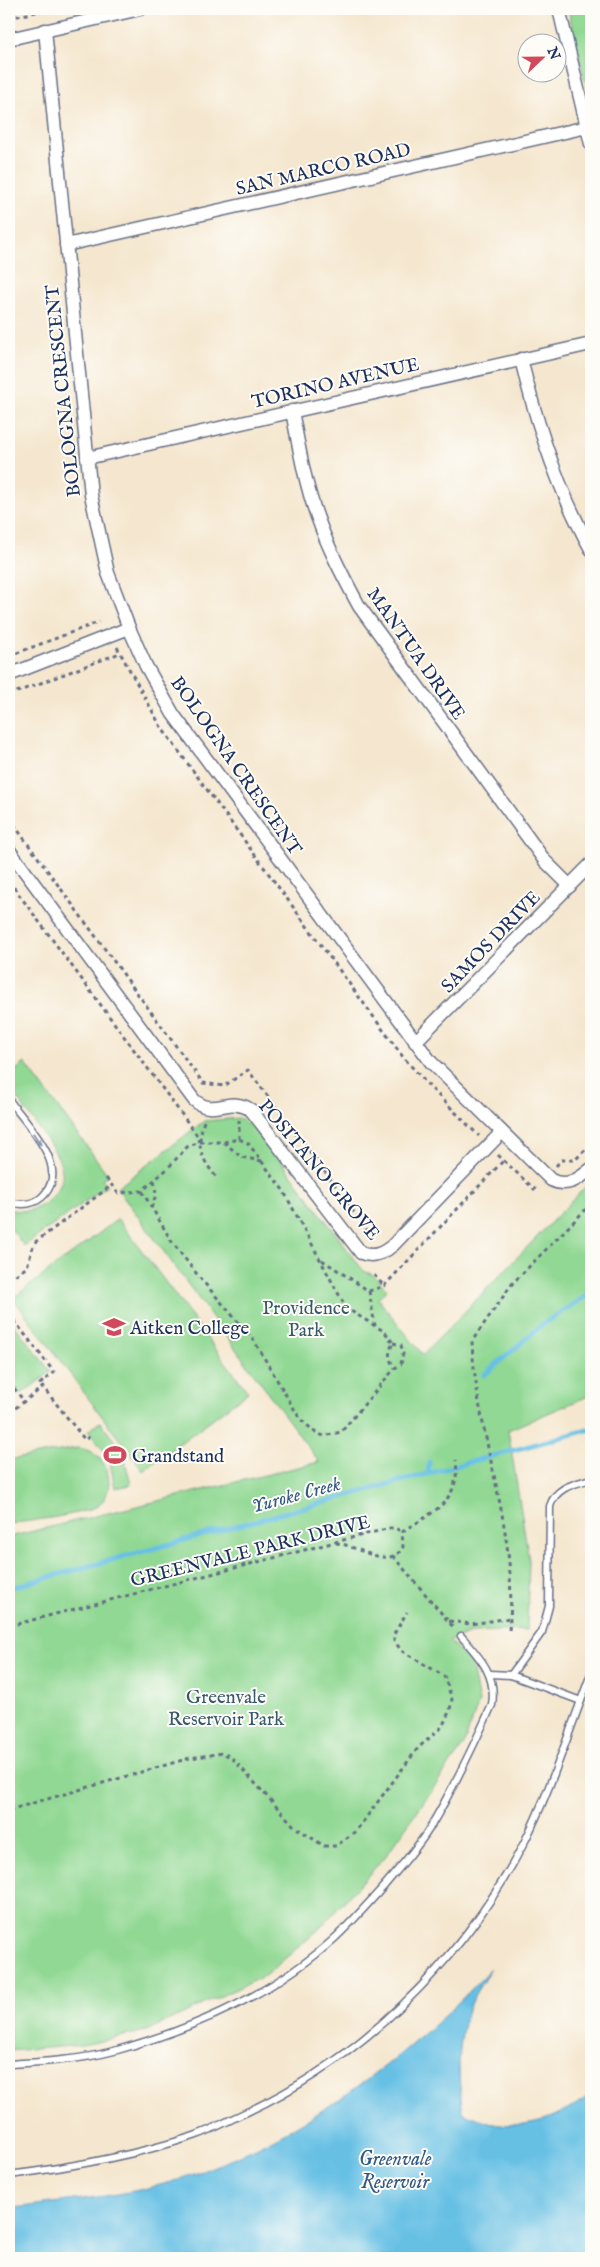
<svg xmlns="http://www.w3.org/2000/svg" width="600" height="2267" font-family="'IM FELL English',serif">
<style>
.green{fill:#90d893;stroke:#568478}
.water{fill:#66c0e4;stroke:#4078a1}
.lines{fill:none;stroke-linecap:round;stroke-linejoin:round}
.stream{stroke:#66c0e4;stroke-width:5}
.service-casing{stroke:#676f86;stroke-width:9}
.minor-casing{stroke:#676f86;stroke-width:15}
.path{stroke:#676f86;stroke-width:3;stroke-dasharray:4 4;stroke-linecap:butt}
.service{stroke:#fff;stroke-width:6}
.minor{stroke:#fff;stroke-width:12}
.oneway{fill:#8d97ae}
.labels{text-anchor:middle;stroke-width:4;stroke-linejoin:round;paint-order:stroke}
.street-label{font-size:19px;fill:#1b2f5e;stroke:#fdfcf7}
.park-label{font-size:19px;fill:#38596b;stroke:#fdfcf7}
.poi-label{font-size:19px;fill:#1b2f5e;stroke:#fdfcf7;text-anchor:start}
.water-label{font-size:20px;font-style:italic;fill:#325a86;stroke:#fdfcf7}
</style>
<rect width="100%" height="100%" fill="#fdfcf7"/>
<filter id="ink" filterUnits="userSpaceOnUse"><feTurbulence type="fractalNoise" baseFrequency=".02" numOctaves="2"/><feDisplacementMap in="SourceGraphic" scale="10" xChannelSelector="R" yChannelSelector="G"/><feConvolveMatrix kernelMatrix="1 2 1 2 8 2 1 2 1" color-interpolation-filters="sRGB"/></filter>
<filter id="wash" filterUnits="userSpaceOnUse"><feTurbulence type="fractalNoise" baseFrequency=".0096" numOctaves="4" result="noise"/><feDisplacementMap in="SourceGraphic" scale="20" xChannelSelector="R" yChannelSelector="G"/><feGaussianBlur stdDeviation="1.12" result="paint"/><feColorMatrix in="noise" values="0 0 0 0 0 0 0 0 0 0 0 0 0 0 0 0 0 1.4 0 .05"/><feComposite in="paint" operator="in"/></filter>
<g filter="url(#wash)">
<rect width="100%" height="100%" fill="#f5e7cf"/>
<g class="green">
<path d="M 568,9 L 591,9 L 591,107 Z"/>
<path d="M 25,1063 L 108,1175 L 102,1179 L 107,1186 L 24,1246 L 9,1226 L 9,1209 C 21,1213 35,1211 45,1203 C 78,1178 57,1153 38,1128 C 29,1114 19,1101 9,1087 L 9,1075 Z"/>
<path d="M 239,1118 L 258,1130 L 359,1265 L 364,1271 L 374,1275 L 387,1289 L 378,1299 L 423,1355 L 591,1181 L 591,1395 L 508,1430 L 529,1560 L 527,1630 L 474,1632 L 449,1641 L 471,1662 L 479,1702 L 463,1746 L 385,1857 L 317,1931 L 266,1975 L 146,2031 L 83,2045 L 9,2051 L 9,1537 L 319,1462 L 117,1188 L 204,1121 Z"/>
<path d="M 118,1219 L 248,1392 L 143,1471 L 13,1298 Z"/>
<path d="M 9,1318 L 51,1372 L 20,1395 L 9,1381 Z"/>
<path d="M 100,1422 L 123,1452 L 131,1485 L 115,1488 L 109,1457 L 88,1431 Z"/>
<path d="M 77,1448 C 89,1449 99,1455 105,1466 C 112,1480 110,1499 95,1507 C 81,1515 28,1521 9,1524 L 9,1460 Z"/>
</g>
<path class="water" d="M 491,1969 C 484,1980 476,1991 471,2002 C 457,2035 457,2078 463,2112 C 508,2136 552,2124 591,2094 L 591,2258 L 9,2258 L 9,2209 C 64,2200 127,2197 180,2179 C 299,2139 406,2060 491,1969 Z"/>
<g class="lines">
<g class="stream">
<path d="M 484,1375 L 543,1324 L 591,1293"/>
<path d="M 428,1474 L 429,1462"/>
<path d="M 9,1588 L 591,1429"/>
</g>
</g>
</g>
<g filter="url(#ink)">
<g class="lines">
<defs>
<g id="service">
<path d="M 9,1100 C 26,1124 73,1168 42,1197 C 33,1205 20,1205 9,1202"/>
<path d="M 490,1674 L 511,1675 L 581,1701"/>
<path d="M 511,1675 L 542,1632 L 549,1606 L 550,1506 C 556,1487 574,1484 591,1479"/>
<path d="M 9,2064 C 44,2062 80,2060 114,2051 C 192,2029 274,1994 335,1938 C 352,1922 368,1904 384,1886 C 399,1868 416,1850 429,1829 C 453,1790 473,1747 492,1705 C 497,1674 479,1657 461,1636"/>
<path d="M 9,2175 C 72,2167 133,2156 194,2136 C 209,2131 222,2124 236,2117 C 358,2063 462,1963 524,1843 C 551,1789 569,1731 591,1674"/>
</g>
<g id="minor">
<path d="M 559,9 L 591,144"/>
<path d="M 45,30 L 91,495 L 108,573 L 129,628 L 146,666 L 173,714 L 431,1062 L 551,1180 C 567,1188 579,1179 591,1169"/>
<path d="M 9,39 L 140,9"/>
<path d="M 66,245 L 587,127"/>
<path d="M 521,359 C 537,426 558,490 591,549"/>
<path d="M 292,411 C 299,447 305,485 318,519 C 329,550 344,578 359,606 L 545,861 L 570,886"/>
<path d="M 87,458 L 591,344"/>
<path d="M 9,675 L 129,628"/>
<path d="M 9,850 L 194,1100 C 214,1118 230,1095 251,1110 L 361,1253 C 374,1258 384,1253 393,1245 L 501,1133"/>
<path d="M 415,1042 L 591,864"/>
</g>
</defs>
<use href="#service" class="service-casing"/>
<use href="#minor" class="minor-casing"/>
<g class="path">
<path d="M 9,18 L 49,9"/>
<path d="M 117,647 L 161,727 L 329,956 L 403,1057 L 428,1085 L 479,1136"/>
<path d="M 9,656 L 99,622"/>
<path d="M 9,695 L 120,653"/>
<path d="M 9,818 L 203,1083 L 224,1086 L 248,1070 L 335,1185 L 369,1234 L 370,1241"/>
<path d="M 9,881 L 197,1135 L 199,1142"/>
<path d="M 204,1121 C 196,1147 200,1157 217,1178"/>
<path d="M 239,1139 L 239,1120"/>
<path d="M 224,1142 L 241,1157 L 262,1161"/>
<path d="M 498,1155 L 534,1189 L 537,1185"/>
<path d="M 556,1166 L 561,1160 L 575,1160 L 591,1144"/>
<path d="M 106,1178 L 118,1193 L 142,1191 L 167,1169 L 187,1147 L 199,1142 L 224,1142 L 239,1139 L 248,1143 L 283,1190 L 346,1308 L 385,1332 L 393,1343"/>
<path d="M 142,1191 L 172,1242 L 200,1278 L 253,1339 L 300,1419 L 316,1433 L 324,1436 L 341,1432 L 395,1368"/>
<path d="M 151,1208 L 156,1195 L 154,1178"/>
<path d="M 322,1260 L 369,1291 L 384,1286 L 504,1160"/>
<path d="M 374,1275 L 384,1286"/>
<path d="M 9,1280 L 27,1267 L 34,1243 L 112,1185"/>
<path d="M 369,1291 L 375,1326"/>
<path d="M 9,1314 L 54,1372 L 40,1384 L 43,1387"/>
<path d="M 393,1343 L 401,1345 L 403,1354 L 401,1364 L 395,1368 C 388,1359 388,1353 393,1343 Z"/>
<path d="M 9,1382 L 24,1401"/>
<path d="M 9,1413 L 43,1387 L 85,1440 L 91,1435"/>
<path d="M 402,1532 C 433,1512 461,1501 456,1460"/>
<path d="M 336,1543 C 355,1544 390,1572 403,1547 L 402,1532"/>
<path d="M 393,1556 L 454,1628"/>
<path d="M 449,1621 L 471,1624 L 510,1618"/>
<path d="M 9,1626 L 390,1528 L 395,1528 L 402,1532"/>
<path d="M 509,1630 C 520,1532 476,1438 472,1341 L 512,1284 L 591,1204"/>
<path d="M 9,1810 L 190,1758 L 223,1753 L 232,1758 L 295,1827 L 324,1846 L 336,1846 L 356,1831 L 418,1748 L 442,1727 L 450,1710 L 452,1699 L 444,1676 L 402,1651 L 394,1641 L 394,1634 L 407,1612"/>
</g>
<use href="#service" class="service"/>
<use href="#minor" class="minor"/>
</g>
<defs><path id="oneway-solid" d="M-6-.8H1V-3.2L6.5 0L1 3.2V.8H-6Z" transform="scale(1.25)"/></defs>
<use class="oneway" href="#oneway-solid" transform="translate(37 1139) rotate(56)"/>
</g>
<defs>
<symbol id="school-bare" viewBox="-9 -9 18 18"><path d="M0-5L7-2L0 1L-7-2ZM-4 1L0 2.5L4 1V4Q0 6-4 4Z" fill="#d1495b" stroke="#fdfcf7" stroke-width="2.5" paint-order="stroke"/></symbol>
<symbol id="stadium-bare" viewBox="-9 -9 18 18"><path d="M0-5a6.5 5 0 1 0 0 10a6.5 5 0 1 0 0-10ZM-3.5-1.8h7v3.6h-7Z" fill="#d1495b" stroke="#fdfcf7" stroke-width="2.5" paint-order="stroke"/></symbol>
</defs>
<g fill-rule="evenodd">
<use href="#school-bare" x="98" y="1311" width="32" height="32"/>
<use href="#stadium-bare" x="99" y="1439" width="32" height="32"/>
</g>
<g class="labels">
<g class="street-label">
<text transform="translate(323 168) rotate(-13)" y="7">SAN MARCO ROAD</text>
<text transform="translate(335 382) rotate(-13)" y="7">TORINO AVENUE</text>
<text transform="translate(62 391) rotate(-96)" y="7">BOLOGNA CRESCENT</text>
<text transform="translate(417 653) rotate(55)" y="7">MANTUA DRIVE</text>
<text transform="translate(237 765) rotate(55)" y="7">BOLOGNA CRESCENT</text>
<text transform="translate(490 941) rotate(-46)" y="7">SAMOS DRIVE</text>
<text transform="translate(320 1169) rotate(50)" y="7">POSITANO GROVE</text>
<text transform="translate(250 1550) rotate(-14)" y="7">GREENVALE PARK DRIVE</text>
</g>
<g class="park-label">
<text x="306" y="1314">Providence<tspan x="306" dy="22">Park</tspan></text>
<text x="226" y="1703">Greenvale<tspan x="226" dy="22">Reservoir Park</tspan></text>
</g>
<g class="poi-label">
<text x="130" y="1334">Aitken College</text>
<text x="132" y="1462">Grandstand</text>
</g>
<g class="water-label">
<text transform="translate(296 1494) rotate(-15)" y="7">Yuroke Creek</text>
<text x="395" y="2165">Greenvale<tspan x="395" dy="23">Reservoir</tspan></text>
</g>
</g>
<rect width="600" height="2267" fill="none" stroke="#fdfcf7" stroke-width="30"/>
<g transform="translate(542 58) rotate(68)"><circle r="24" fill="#fdfcf7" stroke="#a3aaba"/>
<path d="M0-4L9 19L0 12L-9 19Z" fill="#d1495b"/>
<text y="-8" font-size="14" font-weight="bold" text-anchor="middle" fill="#1b2f5e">N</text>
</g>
</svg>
